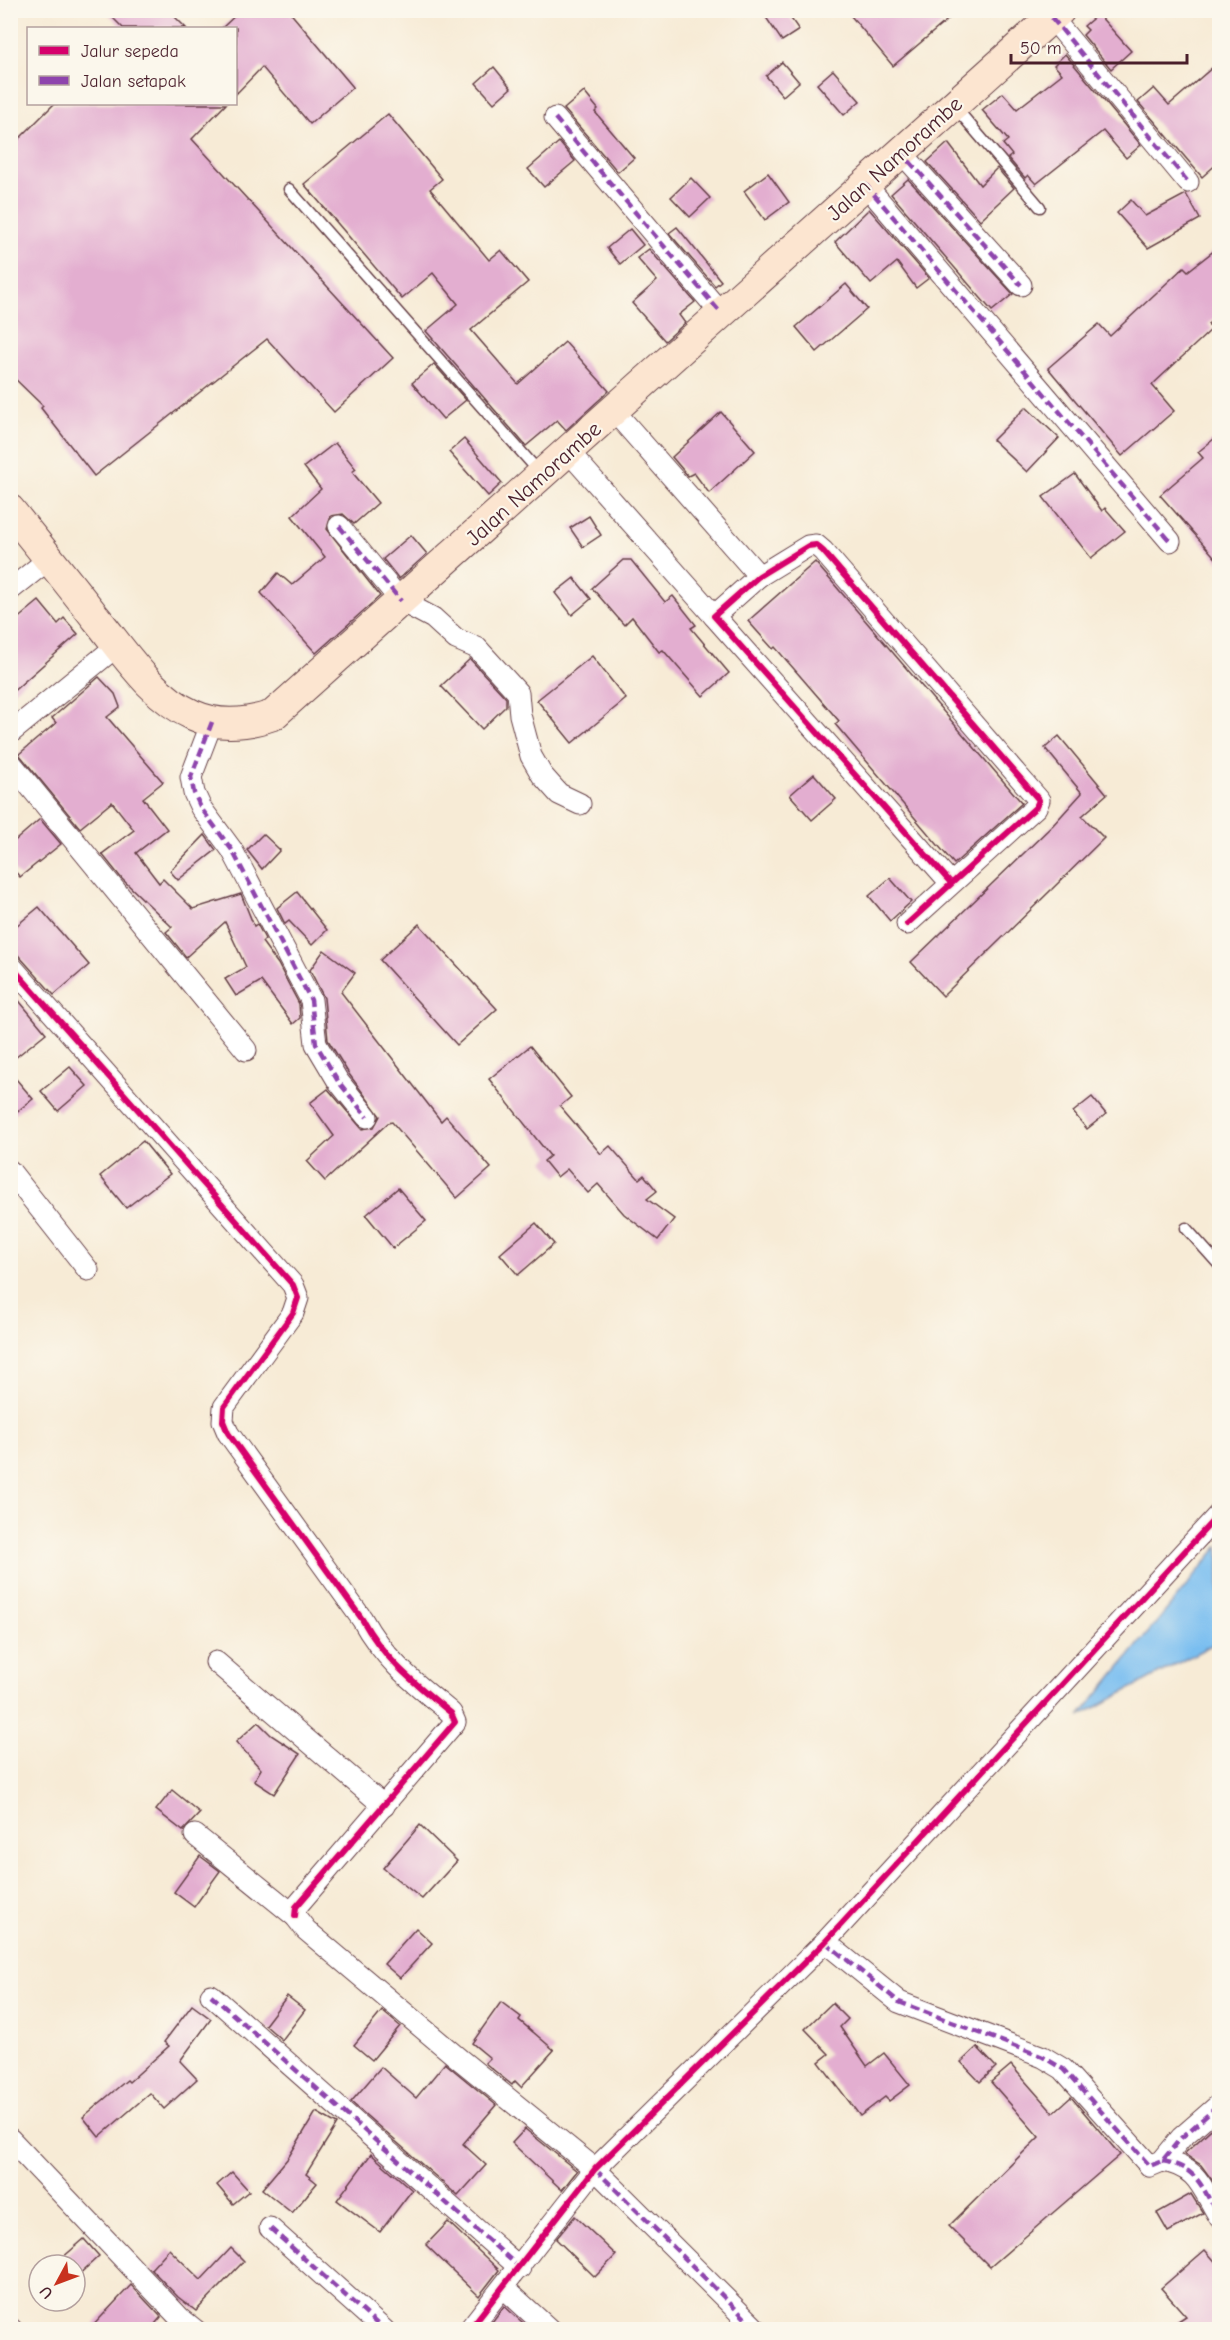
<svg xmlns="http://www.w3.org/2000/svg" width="1230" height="2340" font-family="'Comic Neue',sans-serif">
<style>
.water{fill:#79bef0;stroke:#626e8e;stroke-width:1.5}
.building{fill:#e3aed0}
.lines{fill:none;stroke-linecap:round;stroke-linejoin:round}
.lane-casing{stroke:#643e45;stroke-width:13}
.street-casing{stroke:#643e45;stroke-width:23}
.secondary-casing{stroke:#643e45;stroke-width:32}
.lane{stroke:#fff;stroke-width:10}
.street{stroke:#fff;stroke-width:21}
.secondary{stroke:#fce5d0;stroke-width:30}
.quiet{stroke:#8e44ad;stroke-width:4.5;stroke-dasharray:9 4.5;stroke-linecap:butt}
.cycleway-casing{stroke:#fbf7ec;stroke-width:10}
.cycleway{stroke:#d6006c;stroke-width:6}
.labels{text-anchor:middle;stroke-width:4.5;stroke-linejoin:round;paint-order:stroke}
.street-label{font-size:22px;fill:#4a1f2b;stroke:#fbf7ec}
</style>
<rect width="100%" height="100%" fill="#fbf7ec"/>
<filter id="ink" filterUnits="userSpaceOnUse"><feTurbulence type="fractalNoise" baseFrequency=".0167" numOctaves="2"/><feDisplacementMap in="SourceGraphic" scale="12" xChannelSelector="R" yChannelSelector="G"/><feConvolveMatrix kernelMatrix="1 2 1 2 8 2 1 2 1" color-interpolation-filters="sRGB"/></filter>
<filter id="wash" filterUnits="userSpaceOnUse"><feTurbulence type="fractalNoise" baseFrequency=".008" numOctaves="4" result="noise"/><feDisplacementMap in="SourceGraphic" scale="24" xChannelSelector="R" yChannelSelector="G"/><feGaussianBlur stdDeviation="1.35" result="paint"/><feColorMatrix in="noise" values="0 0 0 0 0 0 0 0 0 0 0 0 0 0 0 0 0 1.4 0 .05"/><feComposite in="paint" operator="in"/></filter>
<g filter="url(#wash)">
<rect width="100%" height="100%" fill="#f7ebd6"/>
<path class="water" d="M 1219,1546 L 1219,1644 L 1217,1642 L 1080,1716 Z"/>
<g id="blocks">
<g class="building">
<path d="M 105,10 L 168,10 L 186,28 L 123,28 Z"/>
<path d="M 241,10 L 288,10 L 353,87 L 310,124 L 262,67 L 236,94 L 236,28 L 222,28 Z"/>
<path d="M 761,10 L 785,10 L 799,30 L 782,41 Z"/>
<path d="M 846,10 L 959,10 L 893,66 Z"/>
<path d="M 1098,14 L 1131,51 L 1111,69 L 1083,35 L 1088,30 L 1084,26 Z"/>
<path d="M 1065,54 L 1141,145 L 1126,158 L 1103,131 L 1036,184 L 1028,175 L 1025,178 L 1008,158 L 1012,155 L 1003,144 L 1008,140 L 982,110 L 1003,93 L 1017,109 L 1062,74 L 1054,65 Z"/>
<path d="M 1220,61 L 1220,161 L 1202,177 L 1138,102 L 1154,88 L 1169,105 Z"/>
<path d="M 782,62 L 799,82 L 783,96 L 766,76 Z"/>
<path d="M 494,67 L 511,88 L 494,103 L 476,83 Z"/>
<path d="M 833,70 L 860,101 L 844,115 L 817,84 Z"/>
<path d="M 584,92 L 598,109 L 595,112 L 634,158 L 618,172 L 564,109 Z"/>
<path d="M 54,104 L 226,104 L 192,139 L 393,358 L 334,412 L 267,339 L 94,476 L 41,408 L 43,406 L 10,374 L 10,148 Z"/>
<path d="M 388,114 L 442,179 L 430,189 L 489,260 L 501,250 L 528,282 L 471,330 L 518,384 L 565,342 L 609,391 L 566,430 L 557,420 L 526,446 L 426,331 L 458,304 L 433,273 L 402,299 L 304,184 Z"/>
<path d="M 559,142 L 575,161 L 544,187 L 528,169 Z"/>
<path d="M 948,143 L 980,185 L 997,168 L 1014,188 L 980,220 L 927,162 Z"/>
<path d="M 768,173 L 789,202 L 765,220 L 744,191 Z"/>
<path d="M 691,178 L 710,198 L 690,217 L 671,197 Z"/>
<path d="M 908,179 L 1013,294 L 992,311 L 891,194 Z"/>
<path d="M 1186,194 L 1200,219 L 1148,248 L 1117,213 L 1131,200 L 1145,216 Z"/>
<path d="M 869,209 L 929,278 L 916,288 L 897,262 L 871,284 L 835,242 Z"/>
<path d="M 677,227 L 721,281 L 715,286 L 669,233 Z"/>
<path d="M 630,229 L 643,245 L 620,264 L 607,248 Z"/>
<path d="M 1220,246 L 1220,315 L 1208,324 L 1212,329 L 1152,385 L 1174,411 L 1122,456 L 1048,368 L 1099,324 L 1110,336 L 1184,267 L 1188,271 Z"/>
<path d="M 649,249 L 695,302 L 679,315 L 685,323 L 665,341 L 632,303 L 657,281 L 637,258 Z"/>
<path d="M 846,284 L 867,309 L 817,352 L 796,327 Z"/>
<path d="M 434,364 L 466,400 L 443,419 L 412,383 Z"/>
<path d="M 1026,407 L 1059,438 L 1027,472 L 993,440 Z"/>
<path d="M 721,412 L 755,451 L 709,493 L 694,473 L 688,476 L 672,457 Z"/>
<path d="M 1220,434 L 1220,563 L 1160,495 L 1203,458 L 1198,452 Z"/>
<path d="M 464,439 L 502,483 L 488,496 L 449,452 Z"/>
<path d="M 335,443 L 356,469 L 352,472 L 378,503 L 354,524 L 343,514 L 331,516 L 327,529 L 380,596 L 316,653 L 261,593 L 278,573 L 292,585 L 325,557 L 292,516 L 321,489 L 304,467 Z"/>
<path d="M 1075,474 L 1102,511 L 1105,508 L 1125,531 L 1091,558 L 1043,497 Z"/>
<path d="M 589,516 L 601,535 L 583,547 L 570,528 Z"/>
<path d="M 411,535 L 427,554 L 399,579 L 383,559 Z"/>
<path d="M 623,560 L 631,560 L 665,602 L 673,596 L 696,625 L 691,628 L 729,673 L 703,696 L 663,650 L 659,652 L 632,617 L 624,625 L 592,588 Z"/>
<path d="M 815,562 L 1022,803 L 954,864 L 835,724 L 839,721 L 775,647 L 773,649 L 748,621 Z"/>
<path d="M 574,578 L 591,599 L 572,615 L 555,593 Z"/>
<path d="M 39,601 L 58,624 L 64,618 L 78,634 L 10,694 L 10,625 Z"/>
<path d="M 592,656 L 626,699 L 572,743 L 537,700 Z"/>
<path d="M 470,659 L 506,698 L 506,706 L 482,729 L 441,686 Z"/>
<path d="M 99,677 L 115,694 L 120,707 L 107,717 L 163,782 L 143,798 L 167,829 L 136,853 L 159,883 L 163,879 L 193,909 L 241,894 L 254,926 L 257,924 L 265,939 L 262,942 L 278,964 L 299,1004 L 300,1018 L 293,1024 L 261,981 L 236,996 L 225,979 L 246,967 L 225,922 L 186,957 L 166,932 L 172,927 L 122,879 L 102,854 L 134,830 L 112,802 L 80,828 L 19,754 L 56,723 L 52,718 Z"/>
<path d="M 1059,736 L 1107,794 L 1082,816 L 1104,838 L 943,996 L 911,962 L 1053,825 L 1082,793 L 1045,748 Z"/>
<path d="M 814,774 L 836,799 L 812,820 L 790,795 Z"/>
<path d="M 40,819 L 61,844 L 20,877 L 10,866 L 10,845 Z"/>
<path d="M 263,834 L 280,850 L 262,869 L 247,850 Z"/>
<path d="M 205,835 L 216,850 L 178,880 L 170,871 Z"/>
<path d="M 890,878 L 911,902 L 890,921 L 869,896 Z"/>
<path d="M 297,892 L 327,930 L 312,945 L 289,921 L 285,924 L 277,908 Z"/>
<path d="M 39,907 L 89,965 L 54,995 L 10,946 L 10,931 Z"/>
<path d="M 419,924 L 497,1009 L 457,1045 L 380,960 Z"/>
<path d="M 324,950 L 355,973 L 341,992 L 441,1121 L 446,1116 L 491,1168 L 457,1198 L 392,1122 L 388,1123 L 325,1181 L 307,1161 L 334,1136 L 310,1103 L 328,1089 L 362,1129 L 374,1127 L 380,1116 L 349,1074 L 328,1040 L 324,998 L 310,970 Z"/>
<path d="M 10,990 L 46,1033 L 10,1062 Z"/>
<path d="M 530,1046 L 571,1097 L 560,1106 L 601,1154 L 610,1146 L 639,1179 L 644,1175 L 657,1191 L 647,1199 L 674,1219 L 658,1240 L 624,1214 L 598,1184 L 588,1193 L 567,1169 L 557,1177 L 544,1161 L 550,1156 L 489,1079 Z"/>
<path d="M 70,1067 L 87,1086 L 58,1111 L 41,1091 Z"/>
<path d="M 10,1072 L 33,1099 L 10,1117 Z"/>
<path d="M 1092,1097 L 1106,1114 L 1087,1129 L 1073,1112 Z"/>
<path d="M 143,1141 L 170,1174 L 126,1208 L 100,1176 Z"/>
<path d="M 398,1188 L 426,1221 L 393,1248 L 366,1215 Z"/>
<path d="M 536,1223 L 554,1244 L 518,1275 L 500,1254 Z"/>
<path d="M 258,1722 L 271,1735 L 300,1754 L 274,1794 L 254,1781 L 261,1769 L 236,1742 Z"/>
<path d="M 172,1790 L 200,1813 L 183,1831 L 156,1810 Z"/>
<path d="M 420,1825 L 457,1861 L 422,1899 L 383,1868 Z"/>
<path d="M 200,1856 L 220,1871 L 194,1907 L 174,1892 Z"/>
<path d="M 416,1928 L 432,1943 L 400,1978 L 384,1964 Z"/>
<path d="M 287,1996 L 305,2010 L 282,2040 L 265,2025 Z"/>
<path d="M 501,2002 L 521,2017 L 519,2020 L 554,2050 L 521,2087 L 515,2081 L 512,2085 L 485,2063 L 490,2058 L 472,2043 Z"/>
<path d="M 832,2003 L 848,2019 L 840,2027 L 867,2066 L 884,2053 L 910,2085 L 889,2101 L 885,2097 L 860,2116 L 819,2062 L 829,2054 L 805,2029 Z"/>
<path d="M 192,2005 L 211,2019 L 180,2061 L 197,2079 L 164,2109 L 150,2093 L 99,2137 L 83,2117 L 127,2080 L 129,2082 L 169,2046 L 164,2042 Z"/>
<path d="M 382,2011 L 400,2026 L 372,2060 L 354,2045 Z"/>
<path d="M 977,2047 L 996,2067 L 980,2082 L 961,2062 Z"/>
<path d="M 445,2063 L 496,2105 L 463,2144 L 486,2165 L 458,2196 L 351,2102 L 381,2067 L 416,2098 Z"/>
<path d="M 1011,2065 L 1053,2113 L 1071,2097 L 1120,2155 L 990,2267 L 949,2226 L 1039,2137 L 991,2082 Z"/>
<path d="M 316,2112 L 337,2124 L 306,2174 L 317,2183 L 292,2213 L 262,2189 L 288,2158 Z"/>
<path d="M 1220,2121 L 1220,2191 L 1201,2165 L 1184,2154 Z"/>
<path d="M 525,2129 L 577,2171 L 562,2190 L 512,2143 Z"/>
<path d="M 371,2154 L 412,2190 L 380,2232 L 337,2200 Z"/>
<path d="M 232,2172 L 249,2191 L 233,2204 L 217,2185 Z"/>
<path d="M 1191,2194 L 1203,2213 L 1168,2232 L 1157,2213 Z"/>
<path d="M 575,2216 L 616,2255 L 595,2277 L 556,2239 Z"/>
<path d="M 448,2222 L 499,2270 L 479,2296 L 426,2245 Z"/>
<path d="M 84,2239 L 99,2256 L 75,2278 L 75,2265 L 54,2265 Z"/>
<path d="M 231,2248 L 244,2261 L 196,2311 L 178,2297 L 151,2269 L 169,2249 L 201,2280 Z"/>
<path d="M 1205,2250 L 1220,2267 L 1220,2330 L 1164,2330 L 1186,2316 L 1161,2288 Z"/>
<path d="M 131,2285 L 161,2317 L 150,2330 L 89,2330 Z"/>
<path d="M 504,2306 L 531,2330 L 486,2330 Z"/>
</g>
</g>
</g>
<g filter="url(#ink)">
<use href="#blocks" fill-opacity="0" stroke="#643e45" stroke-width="1.5"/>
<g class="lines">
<defs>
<g id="lane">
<path d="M 955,107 L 1040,207"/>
<path d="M 289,189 L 540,473"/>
<path d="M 1186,1228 L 1220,1266"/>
</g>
<g id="street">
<path d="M 1052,18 L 1188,182"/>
<path d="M 555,118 L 720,312"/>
<path d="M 900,151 L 1021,285"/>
<path d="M 865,184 L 1170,541"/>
<path d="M 614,411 L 759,576"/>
<path d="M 568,451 L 714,616"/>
<path d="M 339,526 L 401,601 L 433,618 L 456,639 L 477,648 L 518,693 L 520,715 L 531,756 L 542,775 L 559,794 L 580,804"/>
<path d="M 10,590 L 49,559"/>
<path d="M 212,722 L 191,777 L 194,793 L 201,808 L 232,850 L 311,1000 L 316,1044 L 338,1081 L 367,1117"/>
<path d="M 10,733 L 118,645"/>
<path d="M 10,762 L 246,1050"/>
<path d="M 907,924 L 1036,807 L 1039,800 L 823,551 L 816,545 L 808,546 L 759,576 L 714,616 L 951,883"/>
<path d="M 10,965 L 293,1285 L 298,1298 L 293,1313 L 224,1407 L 223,1421 L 228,1433 L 362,1619 C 385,1661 415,1683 451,1713 L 455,1722 L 296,1907 L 295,1916"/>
<path d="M 10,1171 L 88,1270"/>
<path d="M 216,1662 L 384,1806"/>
<path d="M 195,1835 L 295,1916 L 306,1930 L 458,2058 L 595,2169 L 757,2330"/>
<path d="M 825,1942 L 899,2002 L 1043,2057 L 1063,2069 L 1150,2166 L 1162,2161 L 1181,2138 L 1220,2104"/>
<path d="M 211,1995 L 520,2268"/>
<path d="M 10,2139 L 180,2318 L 195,2330"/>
<path d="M 1162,2161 C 1199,2167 1202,2189 1220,2218"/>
<path d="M 270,2228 L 384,2330"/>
<path d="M 504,2288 L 550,2330"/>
<path d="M 10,2328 L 12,2330"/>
<path d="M 469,2330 L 595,2169 L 825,1942 L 1220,1513"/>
</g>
<path id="secondary" d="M 10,510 C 39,546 68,582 96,618 C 124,652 152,697 193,715 C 219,727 247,724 273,715 L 1060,10"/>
</defs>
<use href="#lane" class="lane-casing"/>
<use href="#street" class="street-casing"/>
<use href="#secondary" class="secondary-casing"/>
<use href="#lane" class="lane"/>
<use href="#street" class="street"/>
<use href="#secondary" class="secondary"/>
<g class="quiet">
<path d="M 1052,18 L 1188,182"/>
<path d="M 555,118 L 720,312"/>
<path d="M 900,151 L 1021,285"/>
<path d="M 865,184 L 1170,541"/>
<path d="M 339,526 L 401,601"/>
<path d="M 212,722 L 191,777 L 194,793 L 201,808 L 232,850 L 311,1000 L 316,1044 L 338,1081 L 367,1117"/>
<path d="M 825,1942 L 899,2002 L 1043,2057 L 1063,2069 L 1150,2166 L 1162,2161 L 1181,2138 L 1220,2104"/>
<path d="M 211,1995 L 520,2268"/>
<path d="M 1162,2161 C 1199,2167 1202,2189 1220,2218"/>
<path d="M 595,2169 L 757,2330"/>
<path d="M 270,2228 L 384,2330"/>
</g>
<defs>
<g id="cycleway">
<path d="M 907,924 L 1036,807 L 1039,800 L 823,551 L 816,545 L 808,546 L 759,576 L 714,616 L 951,883"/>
<path d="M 10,965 L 293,1285 L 298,1298 L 293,1313 L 224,1407 L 223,1421 L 228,1433 L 362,1619 C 385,1661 415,1683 451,1713 L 455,1722 L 296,1907 L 295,1916"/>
<path d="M 469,2330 L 595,2169 L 825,1942 L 1220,1513"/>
</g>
</defs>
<use href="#cycleway" class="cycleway-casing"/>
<use href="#cycleway" class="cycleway"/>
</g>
</g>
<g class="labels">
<g class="street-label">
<text transform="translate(894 158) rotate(-42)" y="8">Jalan Namorambe</text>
<text transform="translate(533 483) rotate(-42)" y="8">Jalan Namorambe</text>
</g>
</g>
<rect width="1230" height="2340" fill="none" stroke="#fbf7ec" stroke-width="36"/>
<rect x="27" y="27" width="210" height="78" fill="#fbf7ec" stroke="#b4a19f" stroke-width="1.5"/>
<rect x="39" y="46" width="30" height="9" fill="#d6006c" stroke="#b4a19f" stroke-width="1.5"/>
<text x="81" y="57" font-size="18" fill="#4a1f2b">Jalur sepeda</text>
<rect x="39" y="76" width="30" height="9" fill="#8e44ad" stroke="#b4a19f" stroke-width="1.5"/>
<text x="81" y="87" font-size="18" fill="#4a1f2b">Jalan setapak</text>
<g transform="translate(57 2283) rotate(229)"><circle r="28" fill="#fbf7ec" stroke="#b4a19f" stroke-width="1.5"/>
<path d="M0-4.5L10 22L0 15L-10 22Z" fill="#c8321e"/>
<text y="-9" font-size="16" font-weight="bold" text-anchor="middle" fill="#4a1f2b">U</text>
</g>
<path d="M1011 54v9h176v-9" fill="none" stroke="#4a1f2b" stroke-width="3"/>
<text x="1020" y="54" font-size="18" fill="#4a1f2b" stroke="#fbf7ec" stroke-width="4.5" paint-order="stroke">50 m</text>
</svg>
